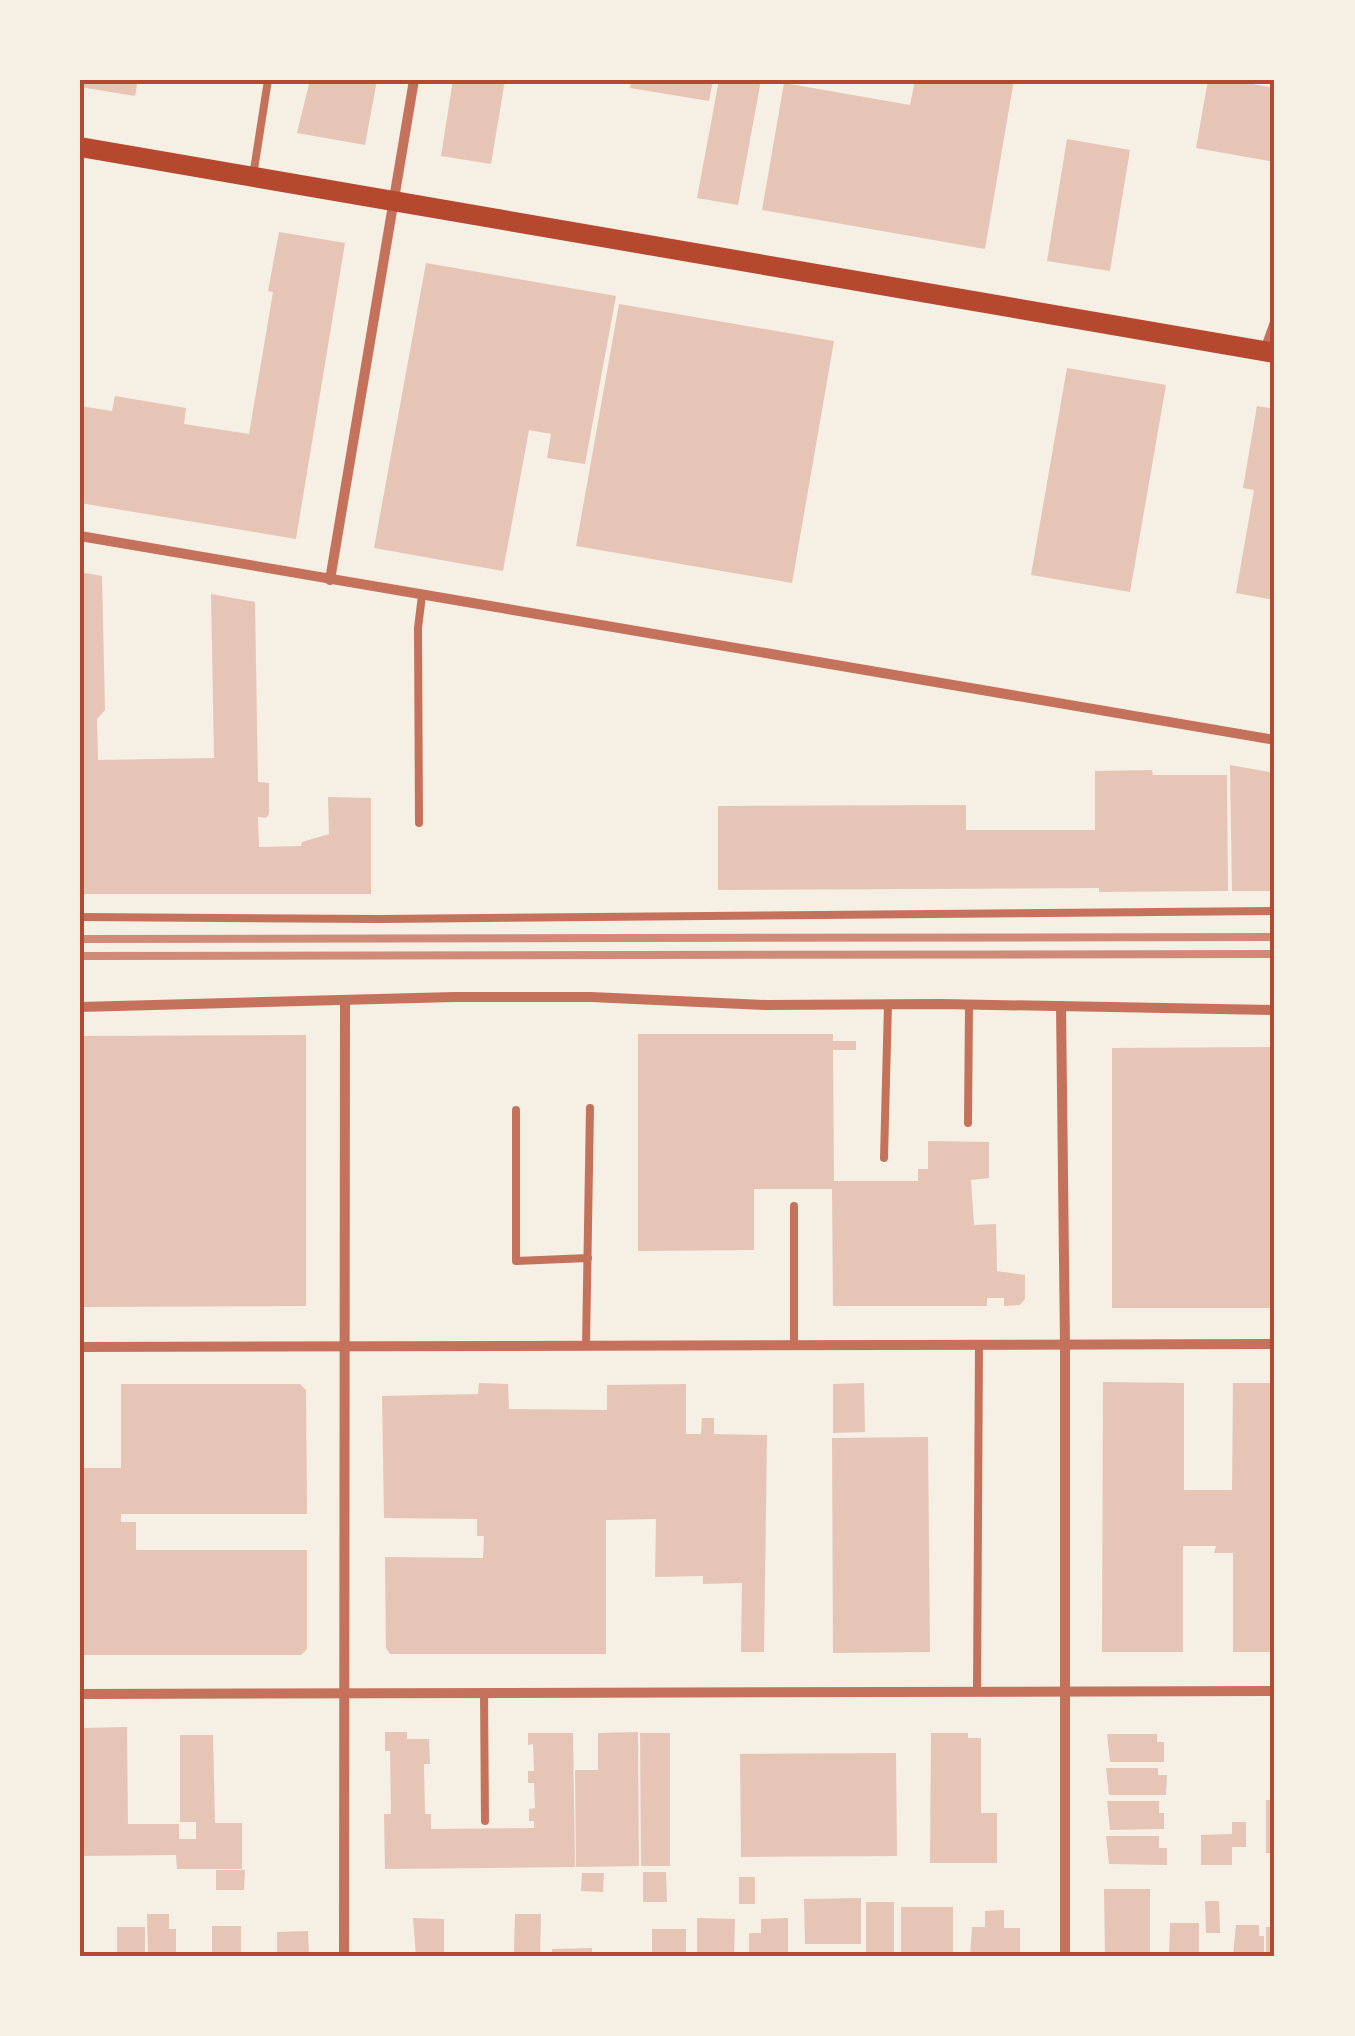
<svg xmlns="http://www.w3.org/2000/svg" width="1355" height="2036" font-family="Lato,sans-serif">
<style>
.building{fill:#e6c5b7}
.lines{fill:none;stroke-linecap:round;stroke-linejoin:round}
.service{stroke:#c5725c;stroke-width:8}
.minor{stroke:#c5725c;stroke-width:10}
.secondary{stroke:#b5482f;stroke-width:20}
.rail{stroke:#cf8b77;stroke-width:8}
.neatline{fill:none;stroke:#b5482f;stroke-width:4}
</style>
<rect width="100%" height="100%" fill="#f6efe4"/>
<g class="building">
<path d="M 80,80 L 138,80 L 135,96 L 80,87 Z"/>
<path d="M 310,80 L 377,80 L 365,145 L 297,133 Z"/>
<path d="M 453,80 L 505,80 L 491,164 L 441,156 Z"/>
<path d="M 631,80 L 713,80 L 709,101 L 630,88 Z"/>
<path d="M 719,80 L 761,80 L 738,205 L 697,198 Z"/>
<path d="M 915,80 L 1014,80 L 985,249 L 762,210 L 784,83 L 910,105 Z"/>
<path d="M 1208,80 L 1230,80 L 1275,88 L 1275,162 L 1196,148 Z"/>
<path d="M 1067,139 L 1130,150 L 1110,271 L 1047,261 Z"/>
<path d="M 279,232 L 345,243 L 296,539 L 80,503 L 80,406 L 112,411 L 115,396 L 186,408 L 184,424 L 249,434 L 273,292 L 268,291 Z"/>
<path d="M 426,263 L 616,296 L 585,464 L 547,458 L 551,434 L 529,430 L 503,571 L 374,548 Z"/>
<path d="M 619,304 L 834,341 L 792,583 L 576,546 Z"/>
<path d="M 1067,368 L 1166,385 L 1130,592 L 1031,575 Z"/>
<path d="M 1257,406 L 1275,409 L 1275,600 L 1236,593 L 1254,490 L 1243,488 Z"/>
<path d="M 80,572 L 102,576 L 105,710 L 97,719 L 98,760 L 214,758 L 211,594 L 255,602 L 258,782 L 269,783 L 269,814 L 266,818 L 258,817 L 259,847 L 301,846 L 302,842 L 329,834 L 328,797 L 371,798 L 371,894 L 80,894 Z"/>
<path d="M 1230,765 L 1275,773 L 1275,891 L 1232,891 Z"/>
<path d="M 1152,770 L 1153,775 L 1227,775 L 1228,891 L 1099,892 L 1099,888 L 718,890 L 718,806 L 966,805 L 966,830 L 1095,830 L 1095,771 Z"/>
<path d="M 638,1034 L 833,1034 L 833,1041 L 856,1041 L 856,1050 L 833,1050 L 834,1181 L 918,1181 L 918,1169 L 928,1169 L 928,1141 L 989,1142 L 989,1178 L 971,1180 L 974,1225 L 996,1224 L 997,1271 L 1025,1275 L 1025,1299 L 1020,1305 L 1004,1306 L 1004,1298 L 987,1298 L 987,1306 L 833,1306 L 832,1189 L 754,1189 L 754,1250 L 638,1251 Z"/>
<path d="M 306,1035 L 306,1306 L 80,1307 L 80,1036 Z"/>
<path d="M 1275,1047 L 1275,1308 L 1112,1308 L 1112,1048 Z"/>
<path d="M 1103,1382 L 1184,1383 L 1184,1490 L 1232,1490 L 1233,1383 L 1275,1383 L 1275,1652 L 1233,1652 L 1233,1553 L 1214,1553 L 1216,1546 L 1183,1546 L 1183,1652 L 1102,1652 Z"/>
<path d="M 479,1383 L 508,1384 L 509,1409 L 607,1410 L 607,1385 L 686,1384 L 686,1434 L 701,1434 L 702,1418 L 714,1418 L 714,1434 L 767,1435 L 764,1652 L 741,1652 L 742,1583 L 703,1584 L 703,1576 L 655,1577 L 656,1519 L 606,1520 L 606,1654 L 390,1654 L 386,1648 L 385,1557 L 483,1558 L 484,1536 L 477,1536 L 477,1519 L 384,1518 L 382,1396 L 478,1394 Z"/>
<path d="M 864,1383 L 865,1432 L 833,1433 L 833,1384 Z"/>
<path d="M 121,1384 L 300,1384 L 306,1390 L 307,1514 L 121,1514 L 121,1522 L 136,1522 L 136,1550 L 307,1550 L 307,1649 L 301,1655 L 80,1655 L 80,1468 L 121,1468 Z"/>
<path d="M 928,1437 L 930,1652 L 833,1653 L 832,1438 Z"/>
<path d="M 127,1727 L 128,1824 L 179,1824 L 179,1839 L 196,1839 L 196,1822 L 180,1822 L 180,1735 L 213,1735 L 215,1823 L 242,1823 L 242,1869 L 177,1869 L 176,1855 L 83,1856 L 83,1728 Z"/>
<path d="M 385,1732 L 407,1732 L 407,1739 L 429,1739 L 430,1764 L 424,1764 L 425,1814 L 431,1814 L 431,1829 L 534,1828 L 534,1821 L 529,1821 L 529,1809 L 535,1808 L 534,1783 L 528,1783 L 528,1771 L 534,1771 L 533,1744 L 528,1745 L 528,1733 L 573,1733 L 575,1867 L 385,1869 L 384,1814 L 391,1814 L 390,1751 L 385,1751 Z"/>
<path d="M 638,1732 L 639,1866 L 576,1867 L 575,1770 L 598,1770 L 598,1733 Z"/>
<path d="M 640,1733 L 670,1733 L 670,1866 L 641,1866 Z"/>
<path d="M 931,1733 L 968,1733 L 968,1738 L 981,1738 L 981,1813 L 997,1813 L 997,1863 L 930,1863 Z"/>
<path d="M 1107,1734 L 1157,1734 L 1157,1742 L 1164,1742 L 1164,1762 L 1110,1762 Z"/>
<path d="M 896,1753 L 897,1856 L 741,1857 L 740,1754 Z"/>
<path d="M 1106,1768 L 1158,1768 L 1158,1775 L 1167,1775 L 1166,1795 L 1109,1795 Z"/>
<rect x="1266" y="1800" width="9" height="53"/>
<path d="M 1107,1801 L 1159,1801 L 1159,1813 L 1164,1813 L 1164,1829 L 1110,1830 Z"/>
<path d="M 1232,1822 L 1246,1822 L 1246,1847 L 1232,1847 L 1232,1865 L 1201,1865 L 1201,1835 L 1232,1834 Z"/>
<path d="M 1106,1836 L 1159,1836 L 1159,1848 L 1167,1848 L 1167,1865 L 1109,1864 Z"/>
<path d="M 216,1870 L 245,1870 L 244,1890 L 216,1890 Z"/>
<path d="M 643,1872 L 666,1872 L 667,1902 L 643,1902 Z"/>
<path d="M 582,1873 L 604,1873 L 603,1892 L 581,1891 Z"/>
<rect x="739" y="1877" width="16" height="27"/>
<path d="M 1104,1889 L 1150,1889 L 1150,1956 L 1105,1956 Z"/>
<path d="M 861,1898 L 861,1944 L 805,1944 L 804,1899 Z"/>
<path d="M 1205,1901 L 1219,1901 L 1220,1933 L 1206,1933 Z"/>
<rect x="866" y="1902" width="28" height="54"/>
<rect x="901" y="1907" width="52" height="49"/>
<path d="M 1004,1910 L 1004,1928 L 1020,1928 L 1020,1954 L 970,1956 L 972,1927 L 985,1927 L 985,1911 Z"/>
<path d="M 147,1914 L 169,1914 L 169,1929 L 176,1929 L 176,1956 L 148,1956 Z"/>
<path d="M 515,1914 L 541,1914 L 540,1956 L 514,1956 Z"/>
<path d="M 413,1918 L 444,1919 L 444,1956 L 416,1956 Z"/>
<path d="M 697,1918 L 735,1919 L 734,1956 L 697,1956 Z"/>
<path d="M 788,1918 L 788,1956 L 749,1956 L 749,1933 L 761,1933 L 761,1919 Z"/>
<path d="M 1170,1923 L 1199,1923 L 1199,1956 L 1169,1956 Z"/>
<path d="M 1236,1925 L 1259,1925 L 1259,1936 L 1264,1936 L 1264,1956 L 1233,1956 Z"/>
<rect x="212" y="1926" width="29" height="30"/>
<rect x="117" y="1927" width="28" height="29"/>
<rect x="1266" y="1927" width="9" height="29"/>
<rect x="652" y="1929" width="34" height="27"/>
<path d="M 308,1931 L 309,1956 L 277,1956 L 277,1932 Z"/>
<path d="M 592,1948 L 592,1956 L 552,1956 L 552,1949 Z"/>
</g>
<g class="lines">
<g class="service">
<path d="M 253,176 L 268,80"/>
<path d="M 1265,347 L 1275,319"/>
<path d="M 419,823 L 418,628 L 422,595"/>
<path d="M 80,917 L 379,919 L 1275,911"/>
<path d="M 516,1110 L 516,1261 L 588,1258"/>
<path d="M 968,1123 L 969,1005"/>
<path d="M 884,1158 L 888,1004"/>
<path d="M 794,1206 L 794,1345"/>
<path d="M 586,1345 L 590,1108"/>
<path d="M 977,1692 L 979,1345"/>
<path d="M 484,1693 L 485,1821"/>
</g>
<g class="minor">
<path d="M 80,536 L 1275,740"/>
<path d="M 330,580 L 414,80"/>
<path d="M 1061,1006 L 1065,1345 L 1065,1956"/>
<path d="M 80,1007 L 454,997 L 591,997 L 766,1005 L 941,1004 L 1275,1010"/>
<path d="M 80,1347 L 1275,1344"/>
<path d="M 80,1694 L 1275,1691"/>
<path d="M 344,1956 L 345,1001"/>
</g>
<path class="secondary" d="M 80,147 L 1275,353"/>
<g class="rail">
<path d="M 80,939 L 1275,937"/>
<path d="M 80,956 L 1275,954"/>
</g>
</g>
<rect width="1355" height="2036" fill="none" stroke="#f6efe4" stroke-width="165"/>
<rect x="82" y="82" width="1190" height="1872" class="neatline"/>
</svg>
